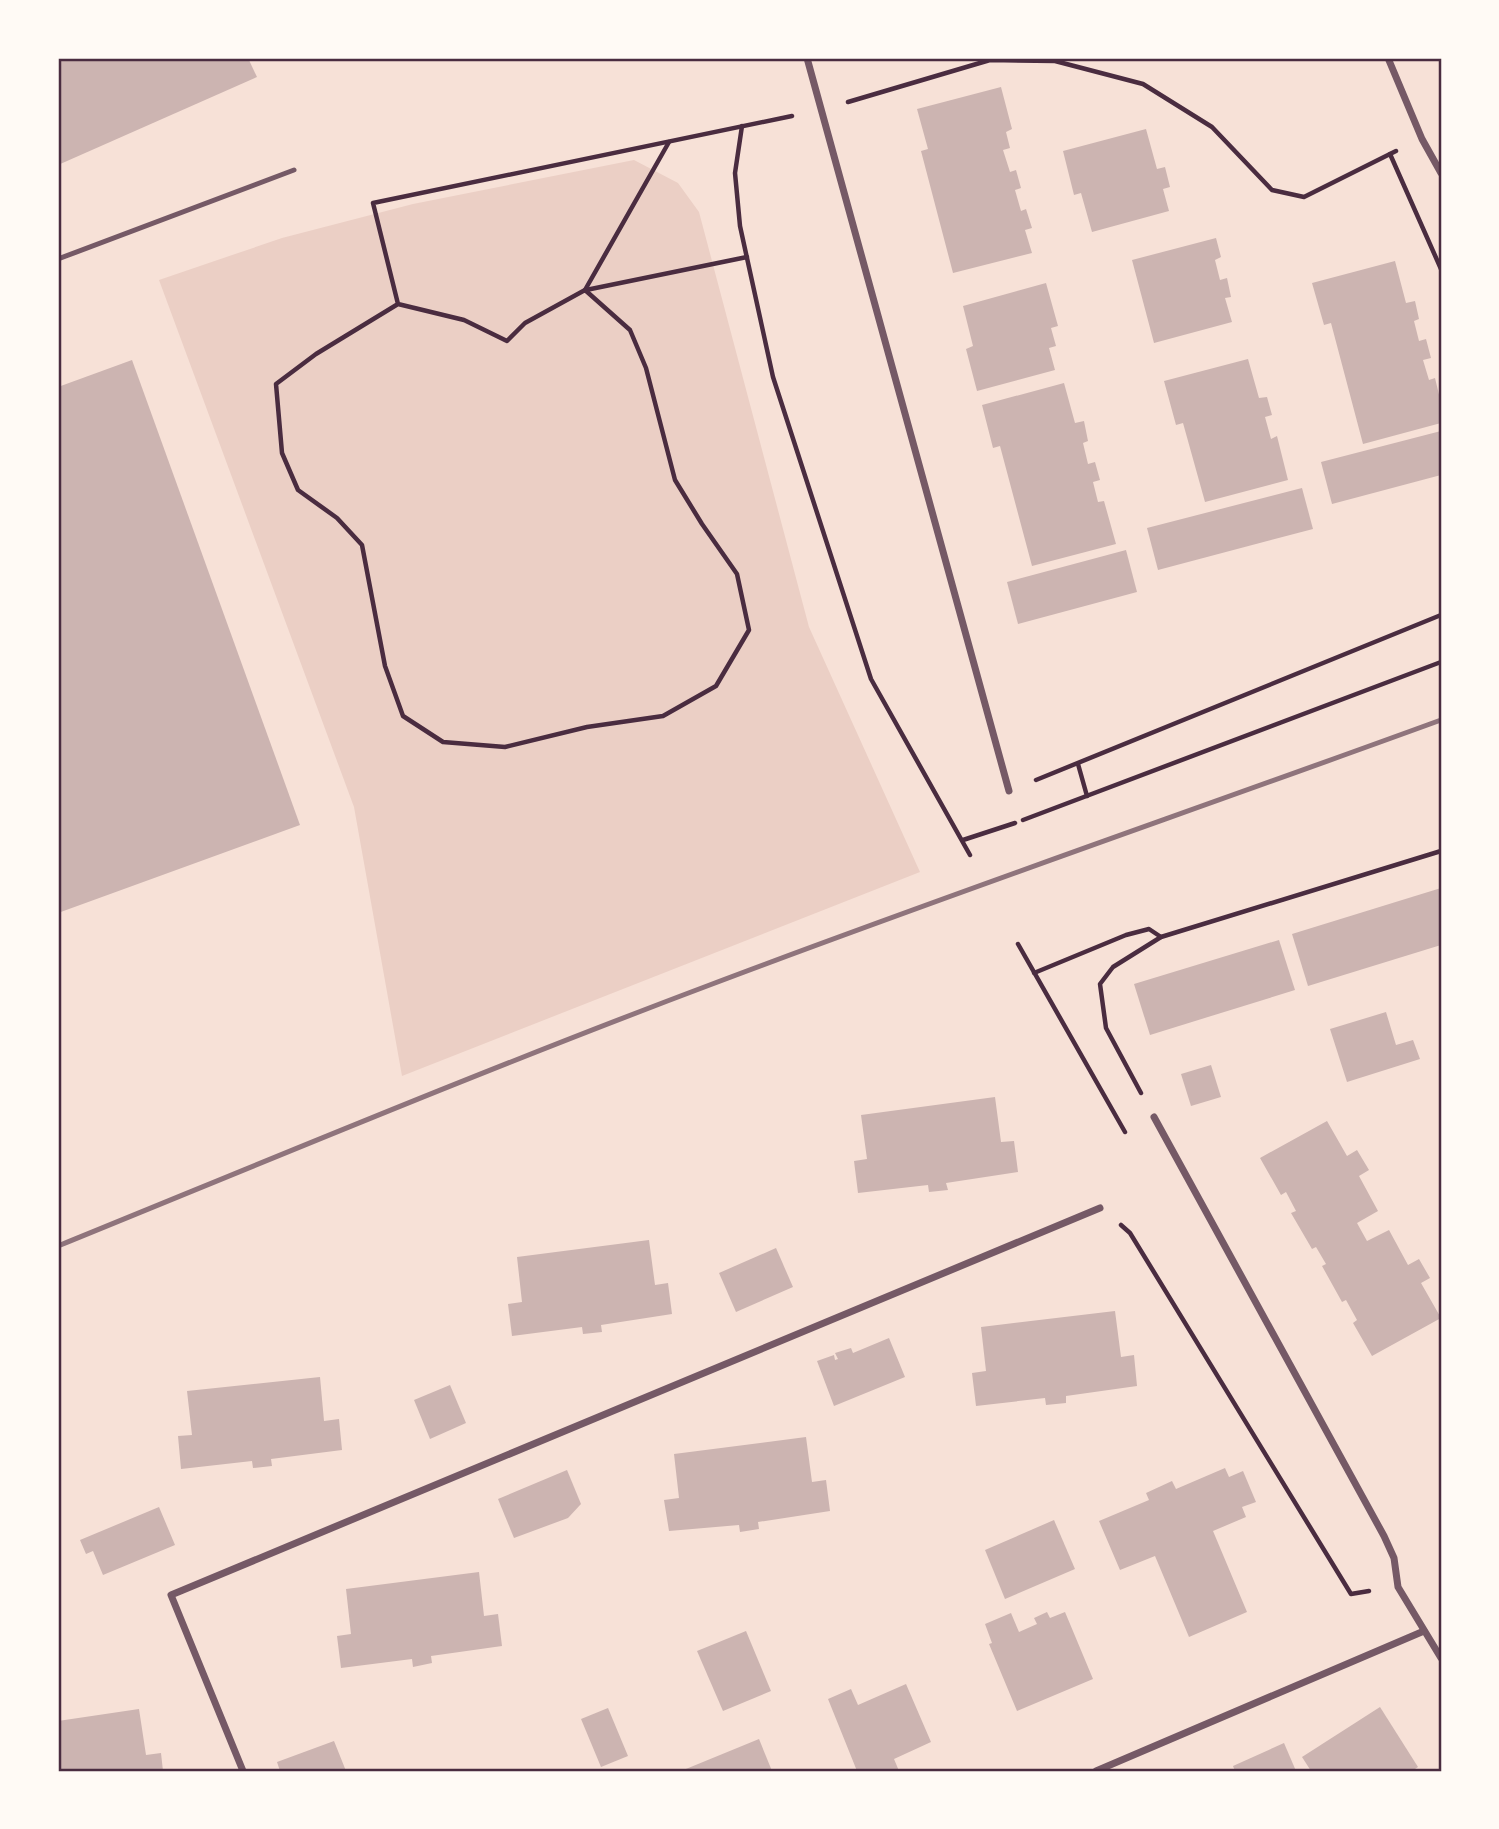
<svg xmlns="http://www.w3.org/2000/svg" width="1499" height="1829" font-family="Arial,sans-serif">
<style>
.green{fill:#ebcfc5}
.building{fill:#ccb4b1}
.lines{fill:none;stroke-linecap:round;stroke-linejoin:round}
.path{stroke:#4a2c40;stroke-width:4.5}
.service{stroke:#755966;stroke-width:5}
.minor{stroke:#755966;stroke-width:7}
.rail{stroke:#8f747c;stroke-width:5}
.neatline{fill:none;stroke:#4a2c40;stroke-width:2.5}
</style>
<rect width="100%" height="100%" fill="#f7e1d7"/>
<path class="green" d="M 634,160 L 678,183 L 699,212 L 809,627 L 920,872 L 402,1076 L 354,807 L 159,280 L 282,238 L 413,204 Z"/>
<g class="building">
<path d="M 58,58 L 248,58 L 257,77 L 58,165 Z"/>
<path d="M 1001,87 L 1012,129 L 1006,132 L 1010,148 L 1003,150 L 1010,172 L 1016,170 L 1021,188 L 1015,190 L 1021,211 L 1026,209 L 1032,228 L 1025,230 L 1032,253 L 953,273 L 921,151 L 928,149 L 917,109 Z"/>
<path d="M 1146,129 L 1157,169 L 1165,167 L 1170,187 L 1163,189 L 1169,211 L 1092,232 L 1081,193 L 1074,195 L 1063,151 Z"/>
<path d="M 1216,238 L 1221,257 L 1215,260 L 1220,280 L 1227,278 L 1231,297 L 1225,298 L 1232,322 L 1154,343 L 1132,260 Z"/>
<path d="M 1395,261 L 1406,303 L 1415,301 L 1419,319 L 1414,321 L 1419,341 L 1426,339 L 1431,358 L 1423,360 L 1429,380 L 1435,378 L 1441,403 L 1441,423 L 1363,444 L 1331,323 L 1324,325 L 1312,283 Z"/>
<path d="M 1046,283 L 1058,326 L 1051,328 L 1056,346 L 1049,348 L 1055,370 L 977,391 L 966,349 L 973,346 L 963,306 Z"/>
<path d="M 1248,359 L 1259,398 L 1267,397 L 1272,415 L 1265,417 L 1271,439 L 1277,436 L 1288,480 L 1205,502 L 1183,423 L 1176,425 L 1164,381 Z"/>
<path d="M 132,360 L 300,825 L 58,913 L 58,387 Z"/>
<path d="M 1064,383 L 1075,423 L 1084,421 L 1088,441 L 1083,443 L 1088,464 L 1095,462 L 1100,480 L 1093,482 L 1098,502 L 1104,501 L 1116,544 L 1032,566 L 1000,446 L 993,448 L 982,405 Z"/>
<path d="M 1441,431 L 1441,475 L 1332,504 L 1321,462 Z"/>
<path d="M 1302,488 L 1313,529 L 1158,570 L 1147,528 Z"/>
<path d="M 1126,550 L 1137,592 L 1018,624 L 1007,582 Z"/>
<path d="M 1441,888 L 1441,945 L 1308,986 L 1292,934 Z"/>
<path d="M 1279,940 L 1295,990 L 1150,1035 L 1134,984 Z"/>
<path d="M 1386,1012 L 1396,1045 L 1413,1040 L 1420,1059 L 1347,1082 L 1330,1029 Z"/>
<path d="M 1211,1065 L 1221,1097 L 1191,1106 L 1181,1074 Z"/>
<path d="M 995,1097 L 1001,1142 L 1014,1141 L 1018,1172 L 946,1183 L 948,1190 L 929,1192 L 928,1185 L 858,1193 L 854,1161 L 867,1159 L 861,1115 Z"/>
<path d="M 1327,1121 L 1347,1156 L 1357,1150 L 1369,1170 L 1359,1176 L 1378,1211 L 1357,1223 L 1367,1241 L 1389,1230 L 1408,1265 L 1419,1259 L 1430,1278 L 1421,1283 L 1441,1318 L 1372,1356 L 1353,1323 L 1357,1320 L 1346,1300 L 1342,1302 L 1322,1266 L 1326,1264 L 1316,1247 L 1312,1249 L 1291,1213 L 1296,1211 L 1286,1192 L 1281,1195 L 1260,1158 Z"/>
<path d="M 649,1240 L 655,1285 L 668,1283 L 672,1314 L 601,1325 L 602,1332 L 583,1334 L 582,1327 L 512,1336 L 508,1304 L 522,1302 L 517,1257 Z"/>
<path d="M 776,1248 L 793,1287 L 736,1312 L 719,1273 Z"/>
<path d="M 1115,1311 L 1121,1357 L 1134,1355 L 1137,1386 L 1066,1396 L 1066,1403 L 1046,1405 L 1045,1398 L 976,1406 L 972,1373 L 986,1371 L 981,1327 Z"/>
<path d="M 889,1338 L 905,1377 L 834,1406 L 817,1361 L 834,1355 L 835,1360 L 838,1359 L 835,1353 L 851,1348 L 853,1353 Z"/>
<path d="M 320,1377 L 324,1421 L 339,1419 L 342,1450 L 271,1459 L 272,1466 L 253,1468 L 252,1461 L 181,1469 L 178,1436 L 192,1435 L 187,1391 Z"/>
<path d="M 450,1385 L 466,1423 L 430,1439 L 414,1400 Z"/>
<path d="M 806,1437 L 812,1482 L 826,1480 L 830,1511 L 758,1522 L 759,1529 L 740,1532 L 739,1525 L 669,1531 L 664,1500 L 679,1498 L 674,1454 Z"/>
<path d="M 1225,1468 L 1229,1477 L 1243,1471 L 1256,1502 L 1242,1507 L 1246,1517 L 1213,1531 L 1247,1612 L 1189,1637 L 1155,1556 L 1120,1570 L 1099,1521 L 1149,1500 L 1146,1493 L 1172,1481 L 1176,1489 Z"/>
<path d="M 567,1470 L 581,1504 L 568,1518 L 514,1538 L 498,1499 Z"/>
<path d="M 159,1507 L 175,1545 L 103,1575 L 93,1551 L 86,1554 L 80,1540 Z"/>
<path d="M 1054,1520 L 1075,1569 L 1005,1599 L 985,1550 Z"/>
<path d="M 479,1572 L 484,1616 L 498,1614 L 502,1646 L 431,1656 L 432,1663 L 413,1667 L 412,1659 L 341,1668 L 337,1636 L 351,1634 L 346,1589 Z"/>
<path d="M 1047,1612 L 1050,1618 L 1065,1612 L 1093,1679 L 1017,1711 L 989,1644 L 992,1643 L 985,1624 L 1011,1613 L 1019,1632 L 1037,1624 L 1034,1618 Z"/>
<path d="M 746,1631 L 771,1691 L 723,1711 L 697,1651 Z"/>
<path d="M 906,1684 L 931,1742 L 894,1759 L 899,1771 L 857,1771 L 828,1699 L 851,1689 L 858,1705 Z"/>
<path d="M 1380,1707 L 1418,1767 L 1412,1771 L 1311,1771 L 1302,1757 Z"/>
<path d="M 608,1708 L 628,1756 L 601,1767 L 581,1719 Z"/>
<path d="M 139,1709 L 146,1755 L 161,1753 L 163,1771 L 58,1771 L 58,1721 Z"/>
<path d="M 759,1739 L 772,1771 L 681,1771 Z"/>
<path d="M 334,1741 L 346,1771 L 280,1771 L 277,1762 Z"/>
<path d="M 1284,1743 L 1296,1771 L 1235,1771 L 1233,1766 Z"/>
</g>
<g class="lines">
<g class="path">
<path d="M 848,102 L 990,60 L 1055,61 L 1143,84 L 1212,127 L 1272,190 L 1304,197 L 1396,151"/>
<path d="M 742,126 L 735,173 L 740,226 L 773,377 L 871,679 L 970,855"/>
<path d="M 1390,154 L 1441,269"/>
<path d="M 585,290 L 669,142"/>
<path d="M 586,290 L 747,257"/>
<path d="M 398,304 L 464,320 L 507,341 L 525,323 L 585,290 L 630,330 L 646,368 L 675,480 L 702,524 L 737,574 L 749,630 L 716,686 L 663,716 L 587,727 L 505,747 L 443,742 L 403,716 L 385,666 L 362,545 L 337,518 L 298,490 L 282,453 L 276,384 L 316,354 L 398,304 L 373,203 L 792,116"/>
<path d="M 1078,764 L 1087,796"/>
<path d="M 1036,780 L 1441,615"/>
<path d="M 1023,820 L 1441,662"/>
<path d="M 963,840 L 1015,823"/>
<path d="M 1018,944 L 1125,1132"/>
<path d="M 1034,973 L 1126,935 L 1149,929 L 1161,937"/>
<path d="M 1141,1093 L 1106,1028 L 1100,984 L 1113,967 L 1161,937 L 1441,851"/>
<path d="M 1121,1225 L 1130,1233 L 1351,1594 L 1369,1591"/>
</g>
<path class="service" d="M 58,259 L 294,170"/>
<g class="minor">
<path d="M 807,58 L 1009,791"/>
<path d="M 1388,58 L 1422,139 L 1441,173"/>
<path d="M 1154,1117 L 1384,1536 L 1394,1558 L 1398,1587 L 1441,1658"/>
<path d="M 243,1771 L 171,1595 L 1100,1208"/>
<path d="M 1096,1771 L 1424,1631"/>
</g>
<path class="rail" d="M 58,1246 C 274,1158 489,1068 707,986 C 950,894 1197,809 1441,720"/>
</g>
<rect width="1499" height="1829" fill="none" stroke="#fffaf5" stroke-width="119"/>
<rect x="60" y="60" width="1380" height="1710" class="neatline"/>
</svg>
